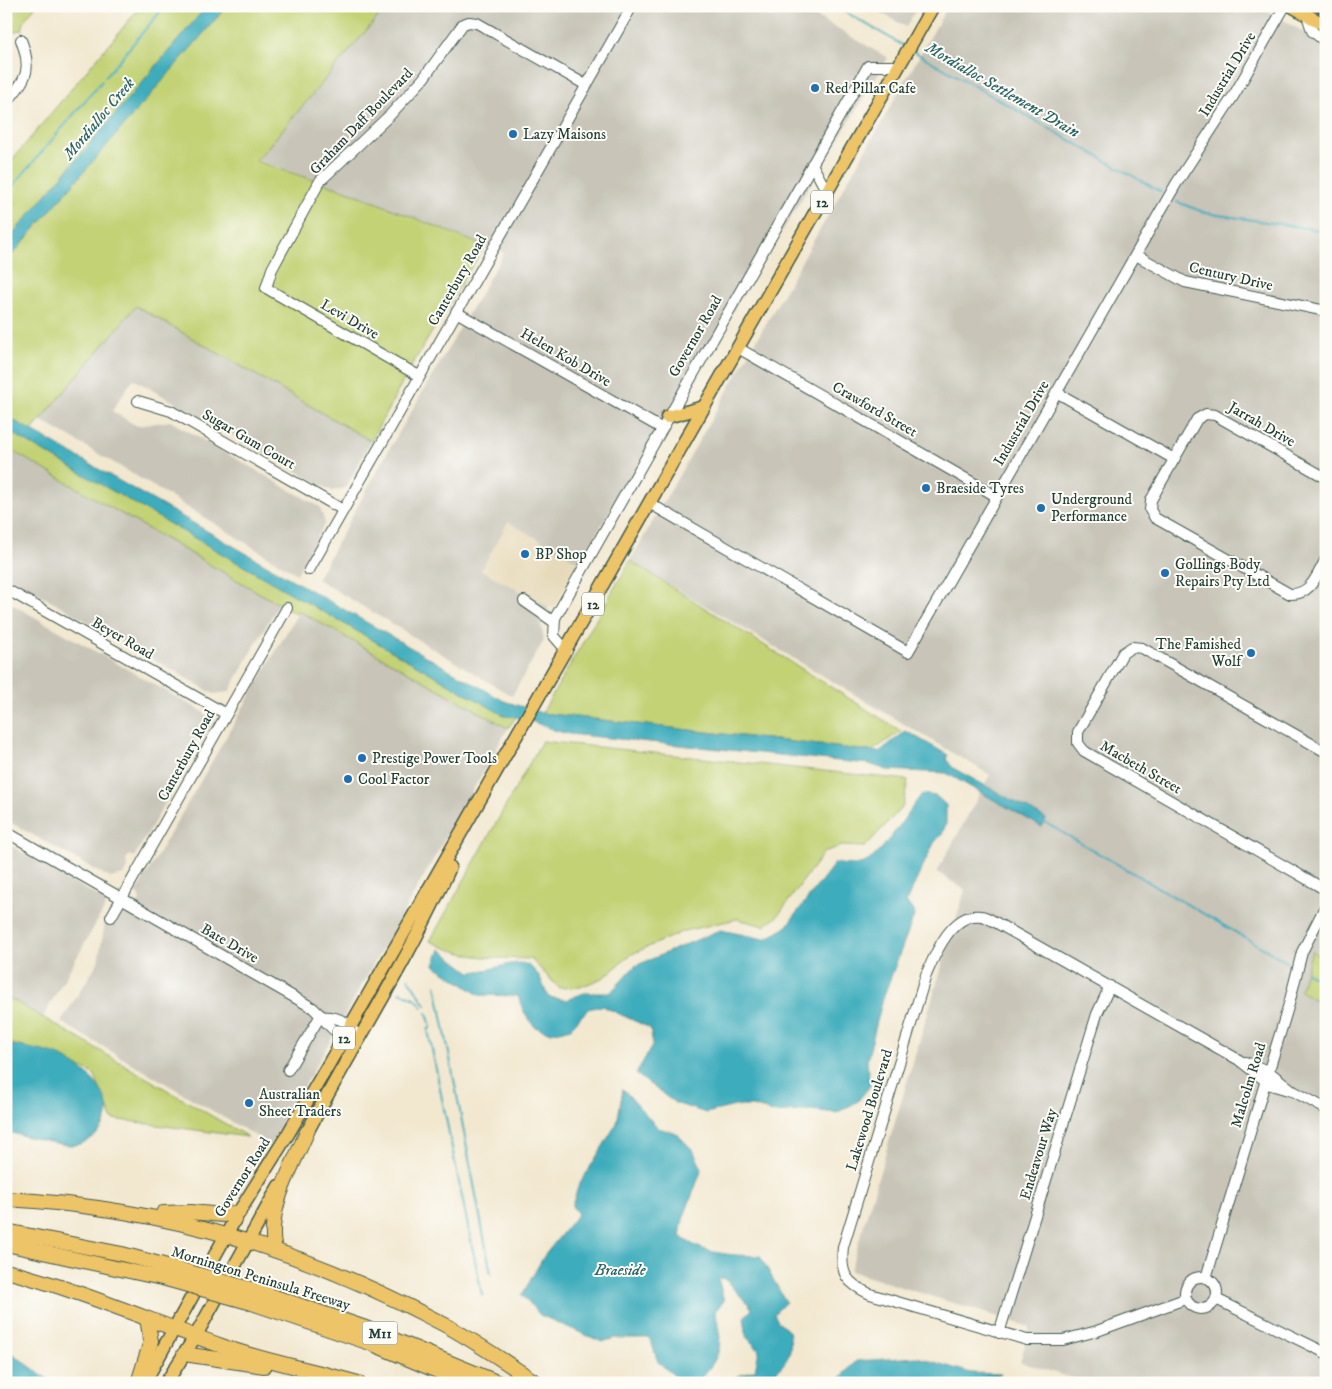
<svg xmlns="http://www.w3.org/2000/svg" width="1332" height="1389" font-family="'IM FELL DW Pica',serif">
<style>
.built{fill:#e7daba}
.industrial{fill:#c8c4b8}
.green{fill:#c2d275;stroke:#708854}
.water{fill:#3eacbc;stroke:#2e7478}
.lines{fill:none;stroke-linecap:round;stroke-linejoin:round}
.stream{stroke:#3eacbc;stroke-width:2}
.minor-casing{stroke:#3f574b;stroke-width:12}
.major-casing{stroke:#3f574b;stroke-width:15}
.highway-casing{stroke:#3f574b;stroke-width:16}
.minor{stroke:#fff;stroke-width:10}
.major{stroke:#eec469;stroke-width:12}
.highway{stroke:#eec469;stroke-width:14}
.highway-bridge-casing{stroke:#3f574b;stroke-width:16;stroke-linecap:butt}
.highway-bridge{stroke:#eec469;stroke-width:14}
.poi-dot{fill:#1f6fb2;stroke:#fdfcf7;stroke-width:2}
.labels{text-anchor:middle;stroke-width:4;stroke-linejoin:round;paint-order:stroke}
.shield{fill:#fdfcf7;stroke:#62766e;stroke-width:1}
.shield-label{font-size:14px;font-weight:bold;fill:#1f3d34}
.street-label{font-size:15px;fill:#1f3d34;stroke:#fdfcf7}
.poi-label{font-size:15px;fill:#1f3d34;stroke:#fdfcf7;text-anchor:start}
.water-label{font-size:16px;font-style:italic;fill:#2a6464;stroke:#fdfcf7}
</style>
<rect width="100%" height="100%" fill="#fdfcf7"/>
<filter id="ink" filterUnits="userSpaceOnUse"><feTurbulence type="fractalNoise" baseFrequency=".02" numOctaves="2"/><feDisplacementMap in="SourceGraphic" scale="10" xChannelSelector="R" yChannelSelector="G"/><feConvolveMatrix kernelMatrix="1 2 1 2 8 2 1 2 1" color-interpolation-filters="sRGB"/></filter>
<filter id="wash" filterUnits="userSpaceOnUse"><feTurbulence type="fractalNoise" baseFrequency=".0096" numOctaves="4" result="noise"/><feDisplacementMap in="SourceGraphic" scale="20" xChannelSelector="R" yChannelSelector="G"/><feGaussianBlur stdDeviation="1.12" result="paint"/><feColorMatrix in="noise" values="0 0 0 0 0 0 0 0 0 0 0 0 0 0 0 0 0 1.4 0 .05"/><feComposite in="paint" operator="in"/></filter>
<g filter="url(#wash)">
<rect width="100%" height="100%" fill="#f2e8d0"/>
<path class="built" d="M 508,522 L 579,562 L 554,607 L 549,607 L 480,570 Z"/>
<g class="industrial">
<path d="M 387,6 L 798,6 L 888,58 L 579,562 L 508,522 L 481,570 L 549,607 L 541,624 L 544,640 L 512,696 L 317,579 L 387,453 L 504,253 L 350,192 L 252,158 Z"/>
<path d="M 870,6 L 918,6 L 906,27 Z"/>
<path d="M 948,6 L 1261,6 L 1326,46 L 1326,1383 L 1088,1383 L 1020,1362 L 1030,1327 L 850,1271 L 965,890 L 937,872 L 990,775 L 630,561 Z"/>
<path d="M 136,305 L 371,441 L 345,488 L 332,491 L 133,379 L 112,411 L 137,426 L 170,421 L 320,507 L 325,523 L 297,574 L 133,474 L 40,420 Z"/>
<path d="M 13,452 L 279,603 L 229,692 L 214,694 L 6,575 L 6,460 Z"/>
<path d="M 6,601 L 205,713 L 210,727 L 203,738 L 197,737 L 194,743 L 196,750 L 134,857 L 129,855 L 126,861 L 128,868 L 124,875 L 110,878 L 6,820 Z"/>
<path d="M 299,611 L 508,728 L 271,1145 L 61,1022 L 98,962 L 105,923 L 124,913 L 132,913 L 140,900 L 137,891 Z"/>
<path d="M 6,843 L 108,902 L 43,1017 L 6,996 Z"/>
</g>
<g class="green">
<path d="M 6,6 L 36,6 L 25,19 L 22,30 L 15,31 L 10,37 L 6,36 Z"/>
<path d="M 141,6 L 207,6 L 6,242 L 6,167 Z"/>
<path d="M 227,6 L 387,6 L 256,161 L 350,192 L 484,246 L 409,370 L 371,441 L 136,306 L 24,440 L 505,716 L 517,716 L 508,728 L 299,611 L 296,614 L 14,452 L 6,460 L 6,262 Z"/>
<path d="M 630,561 L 901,731 L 872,751 L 542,713 Z"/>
<path d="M 542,741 L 908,780 L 903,806 L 865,847 L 841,846 L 824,852 L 777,917 L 764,926 L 737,919 L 684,931 L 632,954 L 603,978 L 580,987 L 559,988 L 531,959 C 491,958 467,959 430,941 Z"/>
<path d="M 1312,951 L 1326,960 L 1326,1006 L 1300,991 Z"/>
<path d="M 6,996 L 248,1137 L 112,1119 L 94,1074 L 61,1058 L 6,1042 Z"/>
</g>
<g class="water">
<path d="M 207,6 L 227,6 L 6,262 L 6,242 Z"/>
<path d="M 6,416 L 504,701 L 542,713 L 879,752 L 906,731 L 948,755 L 946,759 L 953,768 L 1046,819 L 1042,827 L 946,773 L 887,770 L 869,764 L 569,734 C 546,730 529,716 505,716 L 6,430 Z"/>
<path d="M 922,794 L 936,796 L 946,805 L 946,824 L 942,834 L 934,843 L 906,902 L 915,913 L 883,998 L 867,1061 L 870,1086 L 857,1102 L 836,1113 L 811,1110 L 776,1113 L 752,1106 L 735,1106 L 706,1113 L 675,1103 L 636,1074 L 653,1044 L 650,1028 L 602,1006 L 588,1009 L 571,1028 L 551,1033 L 535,1027 L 524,1012 L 518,996 L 479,995 L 434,965 L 440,949 L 470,972 C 513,969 529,943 548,997 L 566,1000 L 584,993 L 610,993 L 635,966 L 720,930 L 765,939 L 785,928 L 835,863 C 844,865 858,866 866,862 C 883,854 909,810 922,794 Z"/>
<path d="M 6,1044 C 25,1048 49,1050 66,1059 C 87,1071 118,1098 104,1124 C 99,1135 86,1144 74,1145 C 58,1146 24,1135 6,1132 Z"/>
<path d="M 623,1089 L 658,1128 L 676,1133 L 693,1150 L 702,1169 L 683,1219 L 680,1236 C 703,1255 731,1255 760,1256 L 786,1302 L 774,1314 L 779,1323 L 789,1331 C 794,1356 786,1364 767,1379 L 768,1383 L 731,1383 L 738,1376 L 755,1370 L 759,1350 L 747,1338 L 744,1317 L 752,1309 C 744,1297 733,1291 726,1279 L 718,1278 L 724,1301 L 715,1311 C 724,1347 722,1356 696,1383 L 683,1383 L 658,1362 L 650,1338 L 615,1338 L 602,1342 L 540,1315 L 522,1295 L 544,1256 L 578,1214 L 572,1206 L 578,1187 L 617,1123 Z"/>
<path d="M 6,1349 L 53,1383 L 6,1383 Z"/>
<path d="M 917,1357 L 971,1373 L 1001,1374 L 989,1383 L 836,1383 L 856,1361 Z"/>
</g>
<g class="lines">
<g class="stream">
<path d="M 835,6 L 904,46"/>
<path d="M 913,51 L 1161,192"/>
<path d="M 105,77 L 165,6"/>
<path d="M 6,194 L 102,81"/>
<path d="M 1177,202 L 1206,213 L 1326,231"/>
<path d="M 1044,822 L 1289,963"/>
<path d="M 1307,973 L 1326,983"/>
<path d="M 408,978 L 426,1005"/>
<path d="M 436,985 L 491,1274"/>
<path d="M 400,992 L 416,999 L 423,1008"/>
<path d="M 427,1013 L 431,1027 L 428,1030 L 482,1295"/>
</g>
</g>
</g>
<g filter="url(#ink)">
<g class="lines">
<defs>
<g id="minor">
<path d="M 1307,15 L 1312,31 L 1326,42"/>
<path d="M 6,103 C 26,79 33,71 21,40"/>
<path d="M 812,164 L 827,192"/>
<path d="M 1136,255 L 1185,282 L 1326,311"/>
<path d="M 456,312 L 661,428"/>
<path d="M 738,348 L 996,496"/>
<path d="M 419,376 L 266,288 L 272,269 L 320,181 L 390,115 L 423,79 L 463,24 L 469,22 L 477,23 L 586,85"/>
<path d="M 1056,392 L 1174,459"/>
<path d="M 138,401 L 171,411 L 343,510"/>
<path d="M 1326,478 L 1215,415 L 1206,414 L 1197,419 L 1151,500 L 1150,510 L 1155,518 L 1290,594 C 1311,595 1317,575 1326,559"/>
<path d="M 649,503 L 908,652 L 1176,184 L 1234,95 L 1285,6"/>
<path d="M 309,570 L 632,6"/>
<path d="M 6,589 L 226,714"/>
<path d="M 524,601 L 554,622"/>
<path d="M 567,651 L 554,636 L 555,618 L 868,66 L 899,66"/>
<path d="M 1326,752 L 1142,648 L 1132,647 L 1123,653 L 1078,732 L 1078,743 L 1084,751 L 1326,890"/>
<path d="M 6,832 L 313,1008 C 332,1025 328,1034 358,1038"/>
<path d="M 111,917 L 287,608"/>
<path d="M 323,1017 C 335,1016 347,1021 354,1031"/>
<path d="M 1245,1062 L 1268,1071 L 1292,1090"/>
<path d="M 288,1070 L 321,1015"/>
<circle cx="1201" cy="1293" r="16"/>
<path d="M 1206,1278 L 1289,1004 L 1302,952 L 1326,905"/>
<path d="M 1185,1299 L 1097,1331 L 1063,1340 L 1027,1340 L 870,1294 C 846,1283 840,1274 843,1247 L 926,975 C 935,954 952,912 981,916 C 985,916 991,920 995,922 L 1239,1060 L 1271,1085 L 1295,1092 L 1326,1109"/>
<path d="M 1216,1299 L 1326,1353"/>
<path d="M 999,1333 L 1097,1014 L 1110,986"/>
</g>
<g id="major">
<path d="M 1292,6 L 1326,26"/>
<path d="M 1322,6 L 1326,8"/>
<path d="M 667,417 L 704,407"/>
<path d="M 303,1140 C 351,1048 408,962 450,867"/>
<path d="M 144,1383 L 239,1212 L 288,1134 L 338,1048 L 933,6"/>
<path d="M 166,1383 L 195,1337 L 279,1186"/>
</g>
<g id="highway">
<path d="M 6,1199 C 169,1208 304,1250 447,1326 C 478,1343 508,1364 537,1383"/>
<path d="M 163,1213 L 191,1212 L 223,1215 L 239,1212"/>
<path d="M 6,1231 L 122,1254 L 171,1267"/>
<path d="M 6,1244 L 166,1279"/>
<path d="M 275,1250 C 265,1211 292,1168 307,1132"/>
<path d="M 6,1271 C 80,1290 150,1321 222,1346 C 267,1362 313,1370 358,1383"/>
<path d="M 258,1291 L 363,1327 L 499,1383"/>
<path d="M 252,1303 L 373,1344 L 466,1383"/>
<path d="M 184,1354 L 264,1366"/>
<path d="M 138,1383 L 151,1341 L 147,1319"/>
</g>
</defs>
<use href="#minor" class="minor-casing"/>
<use href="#major" class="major-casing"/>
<use href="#highway" class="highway-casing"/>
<use href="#minor" class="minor"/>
<use href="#major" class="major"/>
<use href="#highway" class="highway"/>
<defs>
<g id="highway-bridge">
<path d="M 171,1267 L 258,1291"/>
<path d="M 166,1279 L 252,1303"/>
</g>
</defs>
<use href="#highway-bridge" class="highway-bridge-casing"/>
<use href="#highway-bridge" class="highway-bridge"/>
</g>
</g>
<g class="poi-dot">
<circle cx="815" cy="88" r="5"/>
<circle cx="513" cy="134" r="5"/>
<circle cx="926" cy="488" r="5"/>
<circle cx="1041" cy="508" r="5"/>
<circle cx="525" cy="554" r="5"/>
<circle cx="1165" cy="573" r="5"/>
<circle cx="1251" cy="653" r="5"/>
<circle cx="362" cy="758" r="5"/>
<circle cx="348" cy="779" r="5"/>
<circle cx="249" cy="1103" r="5"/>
</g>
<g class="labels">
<g class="shield">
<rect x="811" y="190.5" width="22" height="23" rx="4"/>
<rect x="582" y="592.5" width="22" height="23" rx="4"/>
<rect x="333" y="1026.5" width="22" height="23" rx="4"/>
<rect x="362.5" y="1321.5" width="35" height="23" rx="4"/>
</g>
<g class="shield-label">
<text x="822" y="207">12</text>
<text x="593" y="609">12</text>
<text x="344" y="1043">12</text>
<text x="380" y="1338">M11</text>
</g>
<g class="street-label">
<text transform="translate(1227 74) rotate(-59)" y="5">Industrial Drive</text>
<text transform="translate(361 121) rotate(-46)" y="5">Graham Daff Boulevard</text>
<text transform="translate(1231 276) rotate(13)" y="5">Century Drive</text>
<text transform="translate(457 280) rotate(-60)" y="5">Canterbury Road</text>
<text transform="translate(350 319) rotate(30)" y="5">Levi Drive</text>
<text transform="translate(695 336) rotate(-60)" y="5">Governor Road</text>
<text transform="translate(566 357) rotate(30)" y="5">Helen Kob Drive</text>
<text transform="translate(875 409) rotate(30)" y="5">Crawford Street</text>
<text transform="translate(1021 423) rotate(-60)" y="5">Industrial Drive</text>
<text transform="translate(1262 424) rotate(30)" y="5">Jarrah Drive</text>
<text transform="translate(249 439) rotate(30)" y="5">Sugar Gum Court</text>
<text transform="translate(123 638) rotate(30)" y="5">Beyer Road</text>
<text transform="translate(186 755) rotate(-61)" y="5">Canterbury Road</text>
<text transform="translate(1141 767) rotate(30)" y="5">Macbeth Street</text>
<text transform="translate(230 943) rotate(30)" y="5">Bate Drive</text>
<text transform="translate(1248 1085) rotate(-73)" y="5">Malcolm Road</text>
<text transform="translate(869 1110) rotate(-73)" y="5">Lakewood Boulevard</text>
<text transform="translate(1038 1154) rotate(-73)" y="5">Endeavour Way</text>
<text transform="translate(242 1177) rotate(-58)" y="5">Governor Road</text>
<text transform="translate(261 1278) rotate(17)" y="5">Mornington Peninsula Freeway</text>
</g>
<g class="poi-label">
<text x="825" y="93">Red Pillar Cafe</text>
<text x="523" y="139">Lazy Maisons</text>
<text x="936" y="493">Braeside Tyres</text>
<text x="1051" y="504">Underground<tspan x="1051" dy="17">Performance</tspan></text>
<text x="535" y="559">BP Shop</text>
<text x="1175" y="569">Gollings Body<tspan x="1175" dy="17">Repairs Pty Ltd</tspan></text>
<text x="1241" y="649" text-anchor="end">The Famished<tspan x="1241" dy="17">Wolf</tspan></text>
<text x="372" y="763">Prestige Power Tools</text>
<text x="358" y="784">Cool Factor</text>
<text x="259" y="1099">Australian<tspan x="259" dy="17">Sheet Traders</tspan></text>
</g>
<g class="water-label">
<text transform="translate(1003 89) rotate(30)" y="6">Mordialloc Settlement Drain</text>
<text transform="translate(98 118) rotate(-50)" y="6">Mordialloc Creek</text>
<text x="620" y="1275">Braeside</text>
</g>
</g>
<rect width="1332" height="1389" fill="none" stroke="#fdfcf7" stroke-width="25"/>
</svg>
